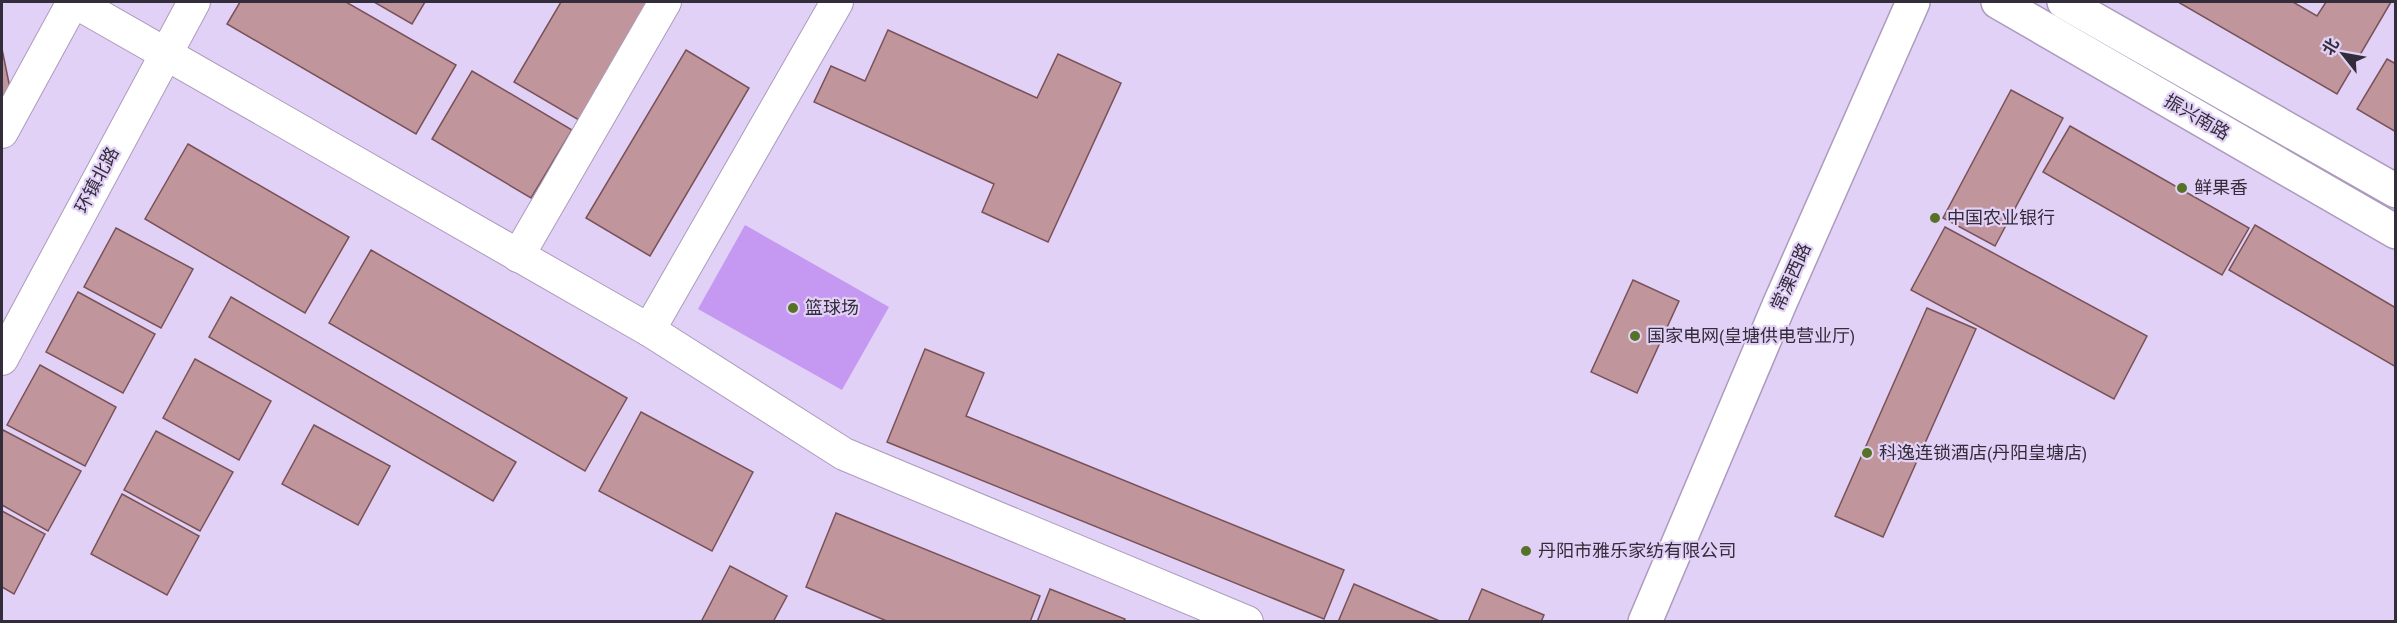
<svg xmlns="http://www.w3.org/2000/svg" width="2397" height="623" font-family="'PT Sans','Noto Sans SC',sans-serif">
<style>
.green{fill:#c598f2}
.building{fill:#c1959c;stroke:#795259;stroke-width:1.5}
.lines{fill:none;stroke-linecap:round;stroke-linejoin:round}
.street-casing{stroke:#ac9bbe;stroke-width:34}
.secondary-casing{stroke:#ac9bbe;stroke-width:36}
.street{stroke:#fff;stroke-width:32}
.secondary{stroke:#fff;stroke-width:33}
.poi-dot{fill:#567226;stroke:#e2d1f6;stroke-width:2}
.labels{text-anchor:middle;stroke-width:4.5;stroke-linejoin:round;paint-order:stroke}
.street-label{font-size:18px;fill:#332c3a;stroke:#e2d1f6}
.poi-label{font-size:18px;fill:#332c3a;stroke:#e2d1f6;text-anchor:start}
</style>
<rect width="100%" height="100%" fill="#e2d1f6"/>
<path class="green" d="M 745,225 L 889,307 L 842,390 L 698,309 Z"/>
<g class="building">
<path d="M 240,2 L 346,2 L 456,65 L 416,134 L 227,24 Z"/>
<path d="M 374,2 L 425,2 L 412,24 Z"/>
<path d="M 561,2 L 655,2 L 584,123 L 514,82 Z"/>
<path d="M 2178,2 L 2293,2 L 2317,16 L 2326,2 L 2391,2 L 2337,94 Z"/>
<path d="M 888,30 L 1037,98 L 1058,54 L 1121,83 L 1048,242 L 982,212 L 994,184 L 814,102 L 831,66 L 865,81 Z"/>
<path d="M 2,49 L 11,93 L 2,111 Z"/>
<path d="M 686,50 L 749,88 L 650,256 L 586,218 Z"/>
<path d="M 2387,59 L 2396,64 L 2396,132 L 2357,109 Z"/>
<path d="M 472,71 L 572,130 L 531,198 L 432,139 Z"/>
<path d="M 2011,90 L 2063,118 L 1995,246 L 1943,218 Z"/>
<path d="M 2070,126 L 2249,228 L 2222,275 L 2043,172 Z"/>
<path d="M 188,144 L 349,237 L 305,313 L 145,219 Z"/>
<path d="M 2255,225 L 2396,308 L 2396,367 L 2229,270 Z"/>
<path d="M 1945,227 L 2147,336 L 2114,399 L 1911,290 Z"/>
<path d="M 116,228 L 193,269 L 161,328 L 84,287 Z"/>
<path d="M 371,250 L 627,398 L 585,471 L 329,323 Z"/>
<path d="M 1633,280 L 1679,301 L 1637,393 L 1591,372 Z"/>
<path d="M 78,292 L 155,334 L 123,393 L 46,352 Z"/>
<path d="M 231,297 L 516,462 L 493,501 L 209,337 Z"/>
<path d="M 1927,308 L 1976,329 L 1883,537 L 1835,516 Z"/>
<path d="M 925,349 L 984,373 L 966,416 L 1344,570 L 1324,619 L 887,442 Z"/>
<path d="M 195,359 L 271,401 L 239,460 L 163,418 Z"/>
<path d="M 40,365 L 116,407 L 85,466 L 7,425 Z"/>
<path d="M 641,412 L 753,472 L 712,551 L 599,491 Z"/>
<path d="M 314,425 L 390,466 L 358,525 L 282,484 Z"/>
<path d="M 3,430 L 81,471 L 48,531 L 2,505 L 2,434 Z"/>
<path d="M 156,431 L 233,472 L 200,531 L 124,490 Z"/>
<path d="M 122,494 L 199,536 L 167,595 L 91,554 Z"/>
<path d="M 2,511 L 45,534 L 14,594 L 2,587 Z"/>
<path d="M 836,513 L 1040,596 L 1030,622 L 889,622 L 806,587 Z"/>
<path d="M 730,566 L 787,596 L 773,622 L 701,622 Z"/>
<path d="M 1354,584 L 1442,622 L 1338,622 Z"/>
<path d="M 1050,589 L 1125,619 L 1123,622 L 1037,622 Z"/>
<path d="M 1482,589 L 1544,615 L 1541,622 L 1468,622 Z"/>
</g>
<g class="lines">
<defs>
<g id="street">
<path d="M 75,2 L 649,330 L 844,454 L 1247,622"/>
<path d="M 2,132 L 73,2"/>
<path d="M 518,256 L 665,2"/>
<path d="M 649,330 L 837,2"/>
<path d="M 2,359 L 194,2"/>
</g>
<g id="secondary">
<path d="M 1998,2 L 2396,232"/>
<path d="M 2064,2 L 2396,191"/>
<path d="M 1645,622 L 1780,303 L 1913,2"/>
</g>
</defs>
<use href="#street" class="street-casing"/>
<use href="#secondary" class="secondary-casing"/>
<use href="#street" class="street"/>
<use href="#secondary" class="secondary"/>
</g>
<g class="poi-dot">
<circle cx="2182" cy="188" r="6"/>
<circle cx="1935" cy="218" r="6"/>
<circle cx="793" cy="308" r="6"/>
<circle cx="1635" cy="336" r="6"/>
<circle cx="1867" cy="453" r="6"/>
<circle cx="1526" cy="551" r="6"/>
</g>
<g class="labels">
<g class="street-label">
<text transform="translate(2197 117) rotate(30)" y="6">振兴南路</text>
<text transform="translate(97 180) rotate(-62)" y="6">环镇北路</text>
<text transform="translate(1791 277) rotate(-66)" y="6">常溧西路</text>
</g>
<g class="poi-label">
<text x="2194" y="194">鲜果香</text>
<text x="1947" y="224">中国农业银行</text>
<text x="805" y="314">篮球场</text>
<text x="1647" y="342">国家电网(皇塘供电营业厅)</text>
<text x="1879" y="459">科逸连锁酒店(丹阳皇塘店)</text>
<text x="1538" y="557">丹阳市雅乐家纺有限公司</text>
</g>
</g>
<rect width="2397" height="623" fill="none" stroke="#332c3a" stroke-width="6"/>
<g transform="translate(2343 54) rotate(301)" stroke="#e2d1f6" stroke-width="4.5" paint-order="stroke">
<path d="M0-4.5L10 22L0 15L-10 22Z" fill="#332c3a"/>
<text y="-9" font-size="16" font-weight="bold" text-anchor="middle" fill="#332c3a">北</text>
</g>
</svg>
